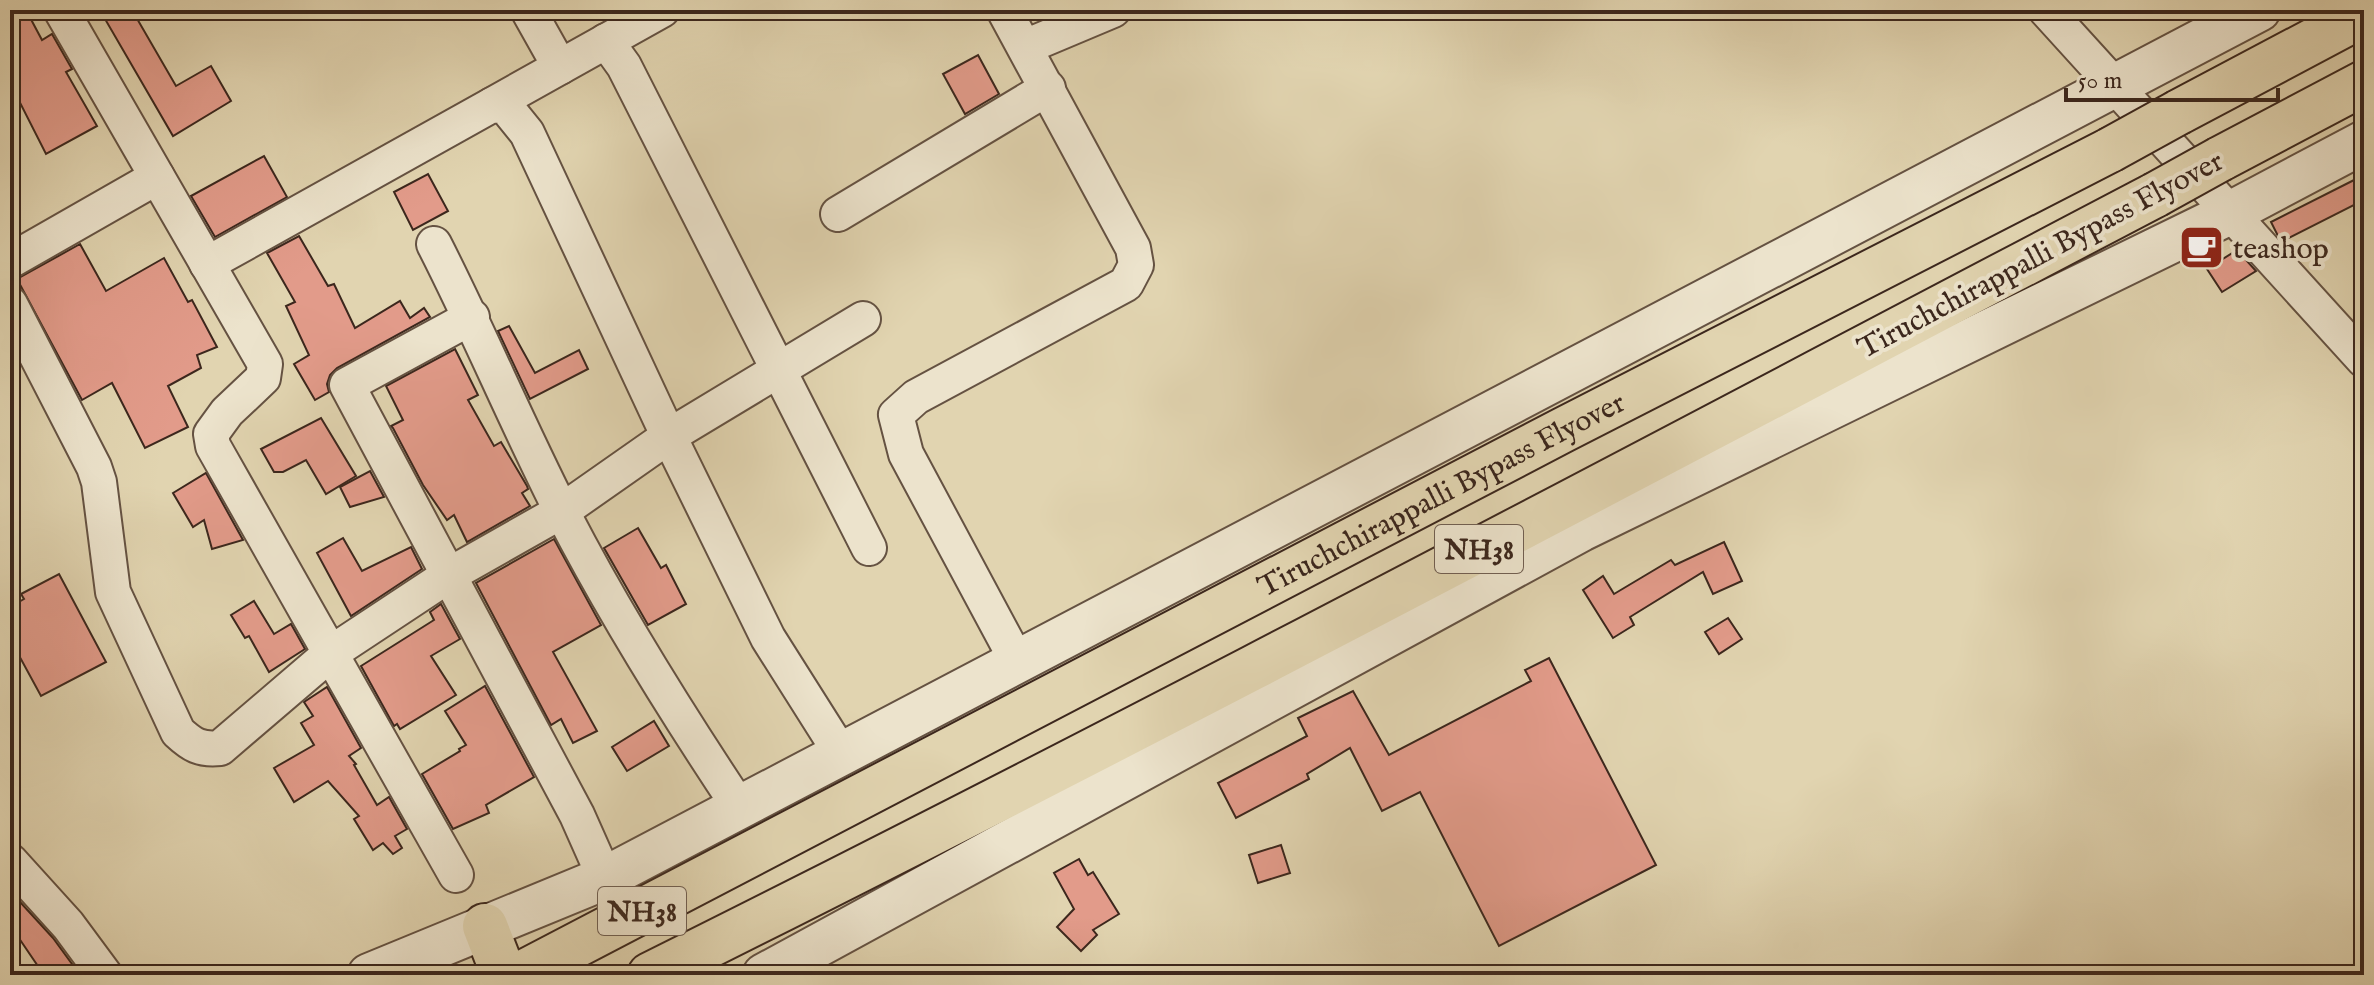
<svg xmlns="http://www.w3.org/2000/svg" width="2374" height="985" font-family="'IM FELL English',serif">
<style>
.building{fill:#e29b8a;stroke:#3c271d;stroke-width:2}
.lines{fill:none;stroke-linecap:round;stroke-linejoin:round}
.minor-casing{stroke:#655242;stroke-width:38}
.tertiary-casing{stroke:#655242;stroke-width:46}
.trunk-casing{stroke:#3c271d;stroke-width:48}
.minor{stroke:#ece3cc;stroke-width:34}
.tertiary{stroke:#ece3cc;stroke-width:42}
.trunk{stroke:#e1d4b0;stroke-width:44}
.trunk-bridge-casing{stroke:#3c271d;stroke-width:48;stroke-linecap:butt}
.trunk-bridge{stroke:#e1d4b0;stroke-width:44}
.labels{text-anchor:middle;stroke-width:8;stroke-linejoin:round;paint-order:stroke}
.shield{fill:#ece3cc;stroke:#715f52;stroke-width:2}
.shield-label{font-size:28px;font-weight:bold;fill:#3c271d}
.poi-label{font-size:30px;fill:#3c271d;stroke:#ece3cc;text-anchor:start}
.street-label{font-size:30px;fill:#3c271d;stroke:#ece3cc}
</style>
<rect width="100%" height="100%" fill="#e1d4b0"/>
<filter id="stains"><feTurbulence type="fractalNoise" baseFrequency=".0025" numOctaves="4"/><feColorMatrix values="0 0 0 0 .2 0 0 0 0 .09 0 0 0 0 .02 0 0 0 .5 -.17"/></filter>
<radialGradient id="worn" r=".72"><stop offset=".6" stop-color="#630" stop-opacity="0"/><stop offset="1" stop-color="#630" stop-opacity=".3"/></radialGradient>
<g class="building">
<path d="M 10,10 L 26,10 L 42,40 L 52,34 L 72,69 L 66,72 L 97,126 L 46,154 L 10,83 Z"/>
<path d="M 122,10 L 132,10 L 176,86 L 211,66 L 231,101 L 173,136 L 105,19 Z"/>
<path d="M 978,55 L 999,94 L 965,114 L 943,74 Z"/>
<path d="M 264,156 L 287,197 L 215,237 L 191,196 Z"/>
<path d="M 428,174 L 448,211 L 413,230 L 394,192 Z"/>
<path d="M 2364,175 L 2364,200 L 2283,241 L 2278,236 L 2271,222 Z"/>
<path d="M 299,236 L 328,286 L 334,284 L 355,328 L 400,301 L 410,318 L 424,308 L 430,317 L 337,368 L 330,375 L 327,384 L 329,392 L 315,400 L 294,364 L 309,355 L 286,306 L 295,302 L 267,253 Z"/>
<path d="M 80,244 L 106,291 L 164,258 L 188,302 L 192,300 L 217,347 L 197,355 L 201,368 L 168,386 L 188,427 L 145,448 L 112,383 L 82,400 L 17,279 Z"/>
<path d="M 2237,250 L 2256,271 L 2222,292 L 2207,269 Z"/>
<path d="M 509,326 L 535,373 L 579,350 L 588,369 L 530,399 L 498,331 Z"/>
<path d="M 455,349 L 478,395 L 468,400 L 494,446 L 501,442 L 527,486 L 528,489 L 522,493 L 530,506 L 467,542 L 454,515 L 447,520 L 423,485 L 393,428 L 391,426 L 403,420 L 386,386 Z"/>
<path d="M 321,418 L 356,476 L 326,494 L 306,460 L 283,472 L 274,472 L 261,449 Z"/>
<path d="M 370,471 L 384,497 L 350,507 L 340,487 Z"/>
<path d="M 206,473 L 243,540 L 212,549 L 204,520 L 193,527 L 173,493 Z"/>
<path d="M 638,528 L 661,568 L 666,565 L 686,604 L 648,625 L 604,548 Z"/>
<path d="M 343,538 L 362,571 L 411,547 L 422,569 L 351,616 L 317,553 Z"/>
<path d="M 554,539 L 601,625 L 553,652 L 597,731 L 573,743 L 561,719 L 551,725 L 476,583 Z"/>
<path d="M 1724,542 L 1742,581 L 1713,594 L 1703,572 L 1630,617 L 1634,625 L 1613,638 L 1583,590 L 1603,576 L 1614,594 L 1671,560 L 1675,565 Z"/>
<path d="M 59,574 L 106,662 L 41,696 L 10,639 L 10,607 L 24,599 L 21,594 Z"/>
<path d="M 254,601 L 274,634 L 291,624 L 305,649 L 269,672 L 249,636 L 245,638 L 231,615 Z"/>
<path d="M 441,604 L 460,639 L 431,656 L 456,695 L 400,729 L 397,724 L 394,726 L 361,666 L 434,620 L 430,612 Z"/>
<path d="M 1728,618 L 1742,639 L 1719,654 L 1705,632 Z"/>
<path d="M 1549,658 L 1656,865 L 1499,946 L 1420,792 L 1382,811 L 1350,748 L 1307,774 L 1309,779 L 1236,818 L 1218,783 L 1307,736 L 1298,718 L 1353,691 L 1389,755 L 1531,681 L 1525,670 Z"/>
<path d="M 485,686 L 534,777 L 486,805 L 489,813 L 453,829 L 422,774 L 460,751 L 459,749 L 466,745 L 445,711 Z"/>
<path d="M 327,687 L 361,748 L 349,756 L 356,764 L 354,765 L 377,805 L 389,797 L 407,829 L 395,836 L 402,848 L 393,854 L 383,843 L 373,850 L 354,819 L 359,816 L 328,781 L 294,802 L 274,768 L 314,745 L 301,723 L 313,716 L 304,702 Z"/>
<path d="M 654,721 L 669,746 L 627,771 L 612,747 Z"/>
<path d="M 1281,845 L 1290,873 L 1258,883 L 1249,855 Z"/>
<path d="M 1079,859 L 1088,875 L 1093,872 L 1119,914 L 1093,930 L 1097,935 L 1081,951 L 1057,927 L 1074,909 L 1054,873 Z"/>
<path d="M 10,891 L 53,938 L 80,975 L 44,975 L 10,925 Z"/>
</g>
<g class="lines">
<defs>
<g id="minor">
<path d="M 61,10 L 265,364 L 263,378 L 227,412 L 211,434 L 213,446 L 456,875"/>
<path d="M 528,10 L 560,67"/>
<path d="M 1004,10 L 1133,248 L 1136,265 L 1126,284 L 916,397 L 896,415 L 906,454 L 1017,661"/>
<path d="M 2046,10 L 2364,360"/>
<path d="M 606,41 L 624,66 L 869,548"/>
<path d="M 1025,47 L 1113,10"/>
<path d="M 492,105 L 662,10"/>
<path d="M 838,214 L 1048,88"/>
<path d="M 434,244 C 479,332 517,424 562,512 C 615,615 676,712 740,808"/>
<path d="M 10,261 L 157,177"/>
<path d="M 207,264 L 492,105 L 506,107 L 527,133 L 661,420 L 768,638 L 842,755"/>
<path d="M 10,304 L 94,467 L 99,482 L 113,592 L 178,732 C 192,745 200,750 220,748 L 331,653 L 449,575 L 562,511 L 669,436 L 863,319"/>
<path d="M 472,317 L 347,385 L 577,815 L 605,878"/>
<path d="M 10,861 L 68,925 L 105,975"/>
</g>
<g id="tertiary">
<path d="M 369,975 L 605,878 L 2259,10"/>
<path d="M 764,975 L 1581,530 L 2230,213 L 2364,142"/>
</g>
<g id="trunk">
<path d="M 2179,112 L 2364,14"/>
<path d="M 2220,159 L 2364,83"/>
<path d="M 485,926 L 504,975"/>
<path id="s1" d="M 519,975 L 1563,430 L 2110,150"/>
<path d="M 650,975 C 1156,723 1655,457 2155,195"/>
</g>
</defs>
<use href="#minor" class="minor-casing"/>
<use href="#tertiary" class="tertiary-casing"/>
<use href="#trunk" class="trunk-casing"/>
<use href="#minor" class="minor"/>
<use href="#tertiary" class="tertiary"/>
<use href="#trunk" class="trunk"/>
<defs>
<g id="trunk-bridge">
<path d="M 2110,150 L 2179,112"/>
<path d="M 2155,195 L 2220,159"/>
</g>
</defs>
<use href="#trunk-bridge" class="trunk-bridge-casing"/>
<use href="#trunk-bridge" class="trunk-bridge"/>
</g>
<defs>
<symbol id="cafe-square" viewBox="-11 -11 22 22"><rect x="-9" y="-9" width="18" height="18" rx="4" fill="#8f2418" stroke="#ece3cc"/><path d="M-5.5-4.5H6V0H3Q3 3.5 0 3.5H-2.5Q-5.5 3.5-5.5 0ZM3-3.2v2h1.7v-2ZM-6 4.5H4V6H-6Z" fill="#fff"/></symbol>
</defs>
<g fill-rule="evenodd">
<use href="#cafe-square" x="2176" y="222" width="51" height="51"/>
</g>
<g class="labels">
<g class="shield">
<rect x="1435" y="525" width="88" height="48" rx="6"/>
<rect x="598" y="887" width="88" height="48" rx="6"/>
</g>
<g class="shield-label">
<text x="1479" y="559">NH38</text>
<text x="642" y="921">NH38</text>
</g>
<g class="poi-label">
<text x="2233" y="258">teashop</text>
</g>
<g class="street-label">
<text transform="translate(2040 254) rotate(-28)" y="10">Tiruchchirappalli Bypass Flyover</text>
<text dy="10" stroke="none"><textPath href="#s1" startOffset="1040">Tiruchchirappalli Bypass Flyover</textPath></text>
</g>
</g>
<rect width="2374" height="985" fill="none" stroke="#e1d4b0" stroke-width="40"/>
<rect x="12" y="12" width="2350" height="961" fill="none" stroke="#3c271d" stroke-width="4"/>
<rect x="20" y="20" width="2334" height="945" fill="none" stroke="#3c271d" stroke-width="2"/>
<path d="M2066 88v12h212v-12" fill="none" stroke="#3c271d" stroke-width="4"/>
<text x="2078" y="88" font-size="24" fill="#3c271d" stroke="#ece3cc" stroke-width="6" paint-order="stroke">50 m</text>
<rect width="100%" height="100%" filter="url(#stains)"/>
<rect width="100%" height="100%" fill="url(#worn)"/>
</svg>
